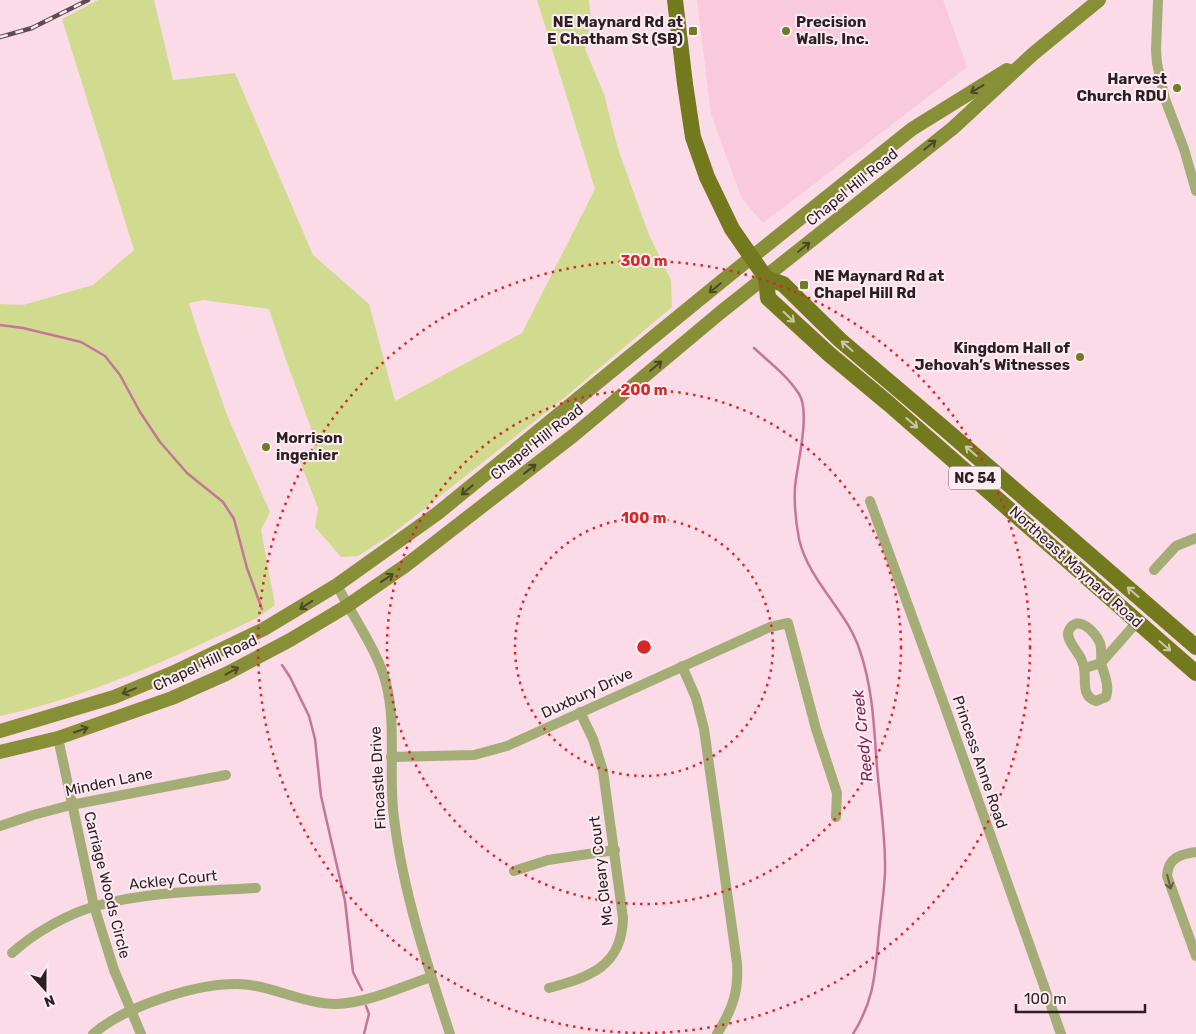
<svg xmlns="http://www.w3.org/2000/svg" width="1196" height="1034" font-family="Rubik,sans-serif">
<style>
.built{fill:#f9c9dd}
.green{fill:#d1db90}
.lines{fill:none;stroke-linecap:round;stroke-linejoin:round}
.stream{stroke:#c47699;stroke-width:2.5}
.street{stroke:#a5ad76;stroke-width:10}
.secondary{stroke:#879037;stroke-width:14}
.primary{stroke:#727a1d;stroke-width:16}
.rail-casing{stroke:#5f4c53;stroke-width:4.5}
.rail{stroke:#fdedf3;stroke-width:2.5;stroke-dasharray:8;stroke-linecap:butt}
.oneway{stroke:#4c462b}
.oneway2{stroke:#ccc5a8}
.oneway3{stroke:#635e49}
.ring{fill:none;stroke:#d62828;stroke-width:2.5;stroke-dasharray:2.5 5}
.poi-dot{fill:#717a24;stroke:#fdedf3;stroke-width:2}
.labels{text-anchor:middle;stroke-width:4;stroke-linejoin:round;paint-order:stroke}
.shield{fill:#fdedf3;stroke:#6b5c62;stroke-width:1}
.shield-label{font-size:14px;font-weight:bold;fill:#2d1e24}
.poi-label{font-size:15px;font-weight:bold;fill:#2d1e24;stroke:#fdedf3;text-anchor:end}
.street-label{font-size:15px;fill:#2d1e24;stroke:#fdedf3}
.water-label{font-size:16px;font-style:italic;fill:#812355;stroke:#fdedf3}
.centre{fill:#d62828;stroke:#fdedf3;stroke-width:2.5}
.ring-label{font-size:15px;text-anchor:middle;font-weight:bold;fill:#d62828;stroke:#fdedf3;stroke-width:4;stroke-linejoin:round;paint-order:stroke}
</style>
<rect width="100%" height="100%" fill="#fbdbe7"/>
<path class="built" d="M 697,0 L 943,0 L 967,67 L 763,223 L 742,199 L 711,114 Z"/>
<path class="green" d="M 98,0 L 154,0 L 173,80 L 235,73 L 313,255 L 369,304 L 395,401 L 522,333 L 595,189 L 537,0 L 589,0 L 591,21 L 585,49 L 604,94 L 618,149 L 649,235 L 671,280 L 672,307 L 564,398 L 391,535 L 358,556 L 341,557 L 315,527 L 318,508 L 299,459 L 314,450 L 312,431 L 286,360 L 269,309 L 203,300 L 189,303 L 199,335 L 227,415 L 270,512 L 261,530 L 275,605 L 257,618 C 174,657 90,697 0,716 L 0,304 L 23,305 L 93,285 L 134,250 L 62,19 Z"/>
<g class="lines">
<g class="stream">
<path d="M 0,325 L 23,328 L 81,342 L 105,356 L 120,375 L 140,412 L 160,442 L 187,473 L 223,502 L 234,519 L 247,568 L 262,609"/>
<path d="M 754,348 C 769,362 788,376 799,394 C 811,413 797,464 795,487 C 794,504 796,523 799,539 C 809,582 847,610 860,651 C 873,689 874,728 877,767 C 880,802 886,838 885,873 C 884,893 881,913 879,933 C 875,972 875,999 853,1034"/>
<path d="M 282,665 L 290,677 L 309,716 L 315,739 L 321,796 L 345,901 L 353,972 L 362,990"/>
<path d="M 364,1034 L 369,1014 L 366,1006"/>
</g>
<g class="street">
<path d="M 1158,0 L 1156,50 L 1157,63 L 1165,99 L 1184,149 L 1196,191"/>
<path d="M 870,501 L 944,704 L 1061,1034"/>
<path d="M 1154,570 L 1176,546 L 1196,538"/>
<path d="M 337,585 C 352,616 378,651 386,683 C 397,725 388,775 394,818 C 403,892 427,964 450,1034"/>
<path d="M 682,666 L 696,698 L 704,729 L 737,963 C 739,992 732,1010 717,1034"/>
<path d="M 1085,668 L 1101,663 C 1101,657 1102,649 1100,643 C 1096,633 1078,613 1069,630 C 1064,639 1079,652 1082,661 C 1089,676 1078,695 1096,701 L 1106,697 C 1110,686 1104,674 1101,663 L 1137,622"/>
<path d="M 58,738 L 94,906 L 114,970 L 141,1034"/>
<path d="M 391,757 L 474,755 L 507,746 L 770,627 L 788,623 L 816,729 L 837,793 L 836,817"/>
<path d="M 0,826 L 33,815 L 71,805 L 226,775"/>
<path d="M 1196,852 C 1180,854 1168,858 1167,876 L 1196,956"/>
<path d="M 514,871 L 548,860 L 615,850"/>
<path d="M 12,953 C 34,933 67,914 96,906 C 145,892 205,891 256,888"/>
<path d="M 549,988 C 589,977 622,967 623,918 L 603,771 L 593,739 L 580,712"/>
<path d="M 93,1034 C 127,1005 206,979 250,985 C 278,989 308,1004 336,1004 C 368,1003 401,987 431,977"/>
</g>
<g class="secondary">
<path d="M 0,731 L 114,697 L 172,673 L 264,629 L 337,585 L 438,513 L 722,281 L 912,129 L 1007,70"/>
<path d="M 0,752 L 58,738 L 172,698 L 226,674 L 290,640 L 347,606 L 405,566 L 574,435 L 721,312 L 953,128 L 1033,54 L 1099,0"/>
</g>
<g class="primary">
<path d="M 675,0 L 685,84 L 693,137 L 707,177 L 732,229 L 766,278 L 768,298 L 829,354 L 889,404 L 1196,673"/>
<path d="M 766,278 L 783,284 L 840,340 L 946,430 L 1196,647"/>
</g>
<defs>
<path id="rail" d="M 0,37 L 32,28 L 88,0"/>
</defs>
<use href="#rail" class="rail-casing"/>
<use href="#rail" class="rail"/>
</g>
<defs><path id="oneway-shaft" d="M-6 0H5M1.5-3L5.5 0L1.5 3" fill="none" stroke-width="1.6" stroke-linecap="round" stroke-linejoin="round" transform="scale(1.25)"/></defs>
<g class="oneway">
<use href="#oneway-shaft" transform="translate(977 89) rotate(149)"/>
<use href="#oneway-shaft" transform="translate(930 145) rotate(-39)"/>
<use href="#oneway-shaft" transform="translate(804 247) rotate(-39)"/>
<use href="#oneway-shaft" transform="translate(715 288) rotate(141)"/>
<use href="#oneway-shaft" transform="translate(656 366) rotate(-40)"/>
<use href="#oneway-shaft" transform="translate(530 469) rotate(-38)"/>
<use href="#oneway-shaft" transform="translate(467 490) rotate(140)"/>
<use href="#oneway-shaft" transform="translate(387 578) rotate(-34)"/>
<use href="#oneway-shaft" transform="translate(306 605) rotate(147)"/>
<use href="#oneway-shaft" transform="translate(232 671) rotate(-28)"/>
<use href="#oneway-shaft" transform="translate(129 691) rotate(158)"/>
<use href="#oneway-shaft" transform="translate(81 730) rotate(-19)"/>
</g>
<g class="oneway2">
<use href="#oneway-shaft" transform="translate(789 317) rotate(44)"/>
<use href="#oneway-shaft" transform="translate(847 346) rotate(-139)"/>
<use href="#oneway-shaft" transform="translate(912 423) rotate(41)"/>
<use href="#oneway-shaft" transform="translate(971 451) rotate(-139)"/>
<use href="#oneway-shaft" transform="translate(1133 592) rotate(-139)"/>
<use href="#oneway-shaft" transform="translate(1165 646) rotate(41)"/>
</g>
<use class="oneway3" href="#oneway-shaft" transform="translate(1169 882) rotate(76)"/>
<g class="ring">
<circle cx="644" cy="647" r="129"/>
<circle cx="644" cy="647" r="257"/>
<circle cx="644" cy="647" r="386"/>
</g>
<g class="poi-dot">
<rect x="688" y="26" width="10" height="10" rx="2.5"/>
<circle cx="786" cy="31" r="5"/>
<circle cx="1177" cy="88" r="5"/>
<rect x="799" y="280" width="10" height="10" rx="2.5"/>
<circle cx="1080" cy="357" r="5"/>
<circle cx="266" cy="447" r="5"/>
</g>
<g class="labels">
<rect class="shield" x="949" y="466.5" width="52" height="23" rx="4"/>
<g class="shield-label">
<text x="975" y="483">NC 54</text>
</g>
<g class="poi-label">
<text x="683" y="27">NE Maynard Rd at<tspan x="683" dy="17">E Chatham St (SB)</tspan></text>
<text x="796" y="27" text-anchor="start">Precision<tspan x="796" dy="17">Walls, Inc.</tspan></text>
<text x="1167" y="84">Harvest<tspan x="1167" dy="17">Church RDU</tspan></text>
<text x="814" y="281" text-anchor="start">NE Maynard Rd at<tspan x="814" dy="17">Chapel Hill Rd</tspan></text>
<text x="1070" y="353">Kingdom Hall of<tspan x="1070" dy="17">Jehovah’s Witnesses</tspan></text>
<text x="276" y="443" text-anchor="start">Morrison<tspan x="276" dy="17">ingenier</tspan></text>
</g>
<g class="street-label">
<text transform="translate(852 187) rotate(-39)" y="5">Chapel Hill Road</text>
<text transform="translate(537 442) rotate(-38)" y="5">Chapel Hill Road</text>
<text transform="translate(1076 567) rotate(42)" y="5">Northeast Maynard Road</text>
<text transform="translate(205 663) rotate(-25)" y="5">Chapel Hill Road</text>
<text transform="translate(587 693) rotate(-25)" y="5">Duxbury Drive</text>
<text transform="translate(980 762) rotate(71)" y="5">Princess Anne Road</text>
<text transform="translate(378 778) rotate(-93)" y="5">Fincastle Drive</text>
<text transform="translate(109 782) rotate(-12)" y="5">Minden Lane</text>
<text transform="translate(601 871) rotate(-97)" y="5">Mc Cleary Court</text>
<text transform="translate(173 880) rotate(-6)" y="5">Ackley Court</text>
<text transform="translate(107 885) rotate(76)" y="5">Carriage Woods Circle</text>
</g>
<g class="water-label">
<text transform="translate(862 736) rotate(-96)" y="6">Reedy Creek</text>
</g>
</g>
<circle cx="644" cy="647" r="8" class="centre"/>
<g class="ring-label">
<text x="644" y="266">300 m</text>
<text x="644" y="395">200 m</text>
<text x="644" y="523">100 m</text>
</g>
<g transform="translate(45 989) rotate(159)" stroke="#fdedf3" stroke-width="4" paint-order="stroke">
<path d="M0-4L9 19L0 12L-9 19Z" fill="#2d1e24"/>
<text y="-8" font-size="14" font-weight="bold" text-anchor="middle" fill="#2d1e24">N</text>
</g>
<path d="M1016 1004v8h129v-8" fill="none" stroke="#2d1e24" stroke-width="2.5"/>
<text x="1024" y="1004" font-size="15" fill="#2d1e24" stroke="#fdedf3" stroke-width="4" paint-order="stroke">100 m</text>
</svg>
